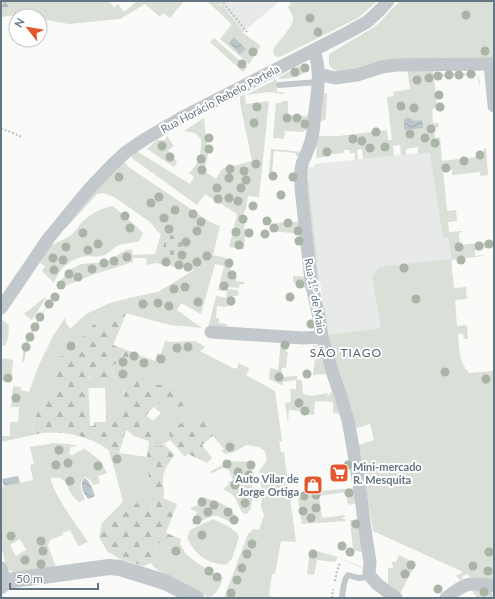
<svg xmlns="http://www.w3.org/2000/svg" width="495" height="599" font-family="Lato,sans-serif">
<style>
.built{fill:#e8e9e9}
.green{fill:#dadfd7;fill-rule:evenodd}
.forest{fill:url(#forest-firs)}
.cemetery{fill:url(#cemetery-stones)}
.park{fill:url(#park-dots)}
.water{fill:url(#water-waves)}
.lines{fill:none;stroke-linecap:round;stroke-linejoin:round}
.path{stroke:#bbbfc2;stroke-width:2;stroke-dasharray:2 2;stroke-linecap:butt}
.service{stroke:#c3c8cc;stroke-width:6}
.minor{stroke:#c3c8cc;stroke-width:13}
.tertiary{stroke:#c3c8cc;stroke-width:16}
.tree{fill:#aab4a7}
.labels{text-anchor:middle;stroke-width:4;stroke-linejoin:round;paint-order:stroke}
.street-label{font-size:11px;fill:#657683;stroke:#fff}
.poi-label{font-size:11px;font-weight:bold;fill:#657683;stroke:#fff;text-anchor:start}
.neighbourhood-label{font-size:12px;letter-spacing:1px;fill:#57646e;stroke:#fff}
</style>
<defs>
<pattern id="forest-firs" width="22" height="20" patternUnits="userSpaceOnUse"><rect width="22" height="20" fill="#dadfd7"/><path d="M5 1l3.5 6h-7zM16 11l3.5 6h-7z" fill="#b4b9b4"/></pattern>
<pattern id="cemetery-stones" width="16" height="16" patternUnits="userSpaceOnUse"><rect width="16" height="16" fill="#dadfd7"/><path d="M2 7V4a2 2 0 0 1 4 0v3zM10 15v-3a2 2 0 0 1 4 0v3z" fill="#b4b9b4"/></pattern>
<pattern id="park-dots" width="8" height="8" patternUnits="userSpaceOnUse"><rect width="8" height="8" fill="#dadfd7"/><path d="M2 2h.1M6 6h.1" fill="none" stroke="#b4b9b4" stroke-width="1.8" stroke-linecap="round"/></pattern>
<pattern id="water-waves" width="16" height="10" patternUnits="userSpaceOnUse"><rect width="16" height="10" fill="#bbc7cb"/><path d="M0 5q4-4 8 0t8 0" fill="none" stroke="#9ca6aa"/></pattern>
</defs>
<rect width="100%" height="100%" fill="#fafaf8"/>
<g class="built">
<path d="M 207,1 L 280,1 L 242,33 L 229,22 Z"/>
<path d="M 441,151 L 452,267 L 381,328 L 328,335 L 320,282 L 319,281 L 315,281 L 306,167 L 314,167 L 314,164 Z"/>
</g>
<g class="green">
<path d="M 12,1 L 109,1 L 114,7 L 118,4 L 124,12 L 137,1 L 184,1 L 170,18 L 163,13 L 160,17 L 145,4 L 120,19 L 69,24 L 40,19 L 40,16 L 23,16 L 17,15 Z"/>
<path d="M 207,1 L 215,1 L 220,7 L 222,5 L 236,23 L 244,31 L 243,33 L 261,46 L 249,64 L 220,39 L 232,24 Z"/>
<path d="M 288,1 L 377,1 L 372,6 L 358,18 L 282,56 L 277,57 L 274,55 L 273,51 L 274,48 C 279,41 292,28 293,19 C 293,15 290,11 288,7 L 291,4 Z"/>
<path d="M 400,1 L 494,1 L 494,60 L 342,72 L 334,70 L 329,65 L 329,54 L 376,26 Z"/>
<path d="M 214,38 L 247,67 L 243,72 L 210,42 Z"/>
<path d="M 303,64 L 306,64 L 309,65 L 309,68 C 301,78 291,78 279,79 L 279,77 Z"/>
<path d="M 407,68 L 433,69 L 434,74 L 475,73 L 479,77 L 480,84 L 479,85 L 478,77 L 476,75 L 434,77 L 437,108 L 432,109 L 433,123 L 438,123 L 439,127 L 434,128 L 435,138 L 440,137 L 442,161 L 484,156 L 484,148 L 486,148 L 488,175 L 480,176 L 480,172 L 452,175 L 452,170 L 443,171 L 447,211 L 456,210 L 457,221 L 448,222 L 449,232 L 462,231 L 462,232 L 459,233 L 460,245 L 486,242 L 486,241 L 492,240 L 493,247 L 484,248 L 483,249 L 475,250 L 475,256 L 484,255 L 484,256 L 451,260 L 454,288 L 466,287 L 467,299 L 455,300 L 457,326 L 467,325 L 468,339 L 464,339 L 463,334 L 458,334 C 459,349 459,362 469,373 L 494,371 L 494,546 L 493,547 L 494,548 L 494,580 L 475,577 L 469,577 L 468,574 L 462,576 L 463,579 L 460,580 L 456,576 L 463,572 L 373,531 L 359,445 L 374,440 L 370,424 L 356,428 L 352,410 L 339,379 L 328,335 L 381,328 L 372,276 L 380,267 L 451,259 L 449,238 L 443,238 L 430,153 L 418,154 L 418,147 L 406,149 L 406,155 L 401,155 L 400,145 L 393,146 L 394,156 L 363,159 L 362,149 L 357,150 L 358,160 L 355,160 L 355,153 L 350,153 L 350,150 L 344,150 L 344,153 L 324,155 L 324,157 L 316,158 L 317,136 L 339,136 L 387,130 L 388,140 L 392,140 L 387,97 L 394,96 L 393,92 L 410,89 Z"/>
<path d="M 277,79 L 277,92 L 283,92 L 284,94 L 269,92 L 246,95 Z"/>
<path d="M 322,93 L 327,93 L 326,119 L 320,122 Z"/>
<path d="M 245,95 L 246,104 L 269,101 L 259,197 L 248,196 L 246,209 L 242,216 L 246,219 L 244,229 L 253,229 L 252,237 L 245,236 L 244,249 L 229,247 L 237,214 L 205,194 L 197,205 L 132,158 L 132,152 L 135,150 L 190,184 L 194,177 L 189,173 C 201,160 201,156 201,139 L 195,133 L 184,131 L 204,118 L 208,155 L 204,171 L 216,179 L 222,169 L 252,161 L 240,103 L 240,96 Z"/>
<path d="M 282,101 L 288,101 L 288,115 L 307,116 L 307,114 L 310,114 L 308,130 L 305,130 L 304,132 L 285,131 L 284,139 L 273,138 L 276,103 L 281,103 Z"/>
<path d="M 167,136 L 174,146 L 168,150 L 177,162 L 174,167 L 147,149 L 157,140 L 165,140 Z"/>
<path d="M 271,149 L 283,150 L 303,152 L 298,156 L 296,156 L 296,153 L 274,151 L 272,172 L 269,172 Z"/>
<path d="M 121,162 L 127,164 L 127,166 L 210,222 L 220,226 L 213,255 L 226,258 L 226,260 L 232,261 L 230,272 L 235,272 L 235,277 L 237,277 L 236,281 L 244,282 L 244,284 L 240,284 L 239,288 L 228,287 L 228,289 L 238,290 L 238,292 L 239,292 L 238,296 L 233,296 L 232,306 L 227,306 L 226,307 L 217,306 L 216,318 L 219,318 L 219,323 L 227,324 L 227,329 L 208,328 L 216,296 L 226,298 L 227,291 L 218,290 L 224,266 L 215,264 L 201,314 L 181,303 L 177,310 L 202,328 L 170,325 L 125,313 L 114,314 L 94,324 L 77,344 L 72,355 L 49,373 L 52,389 L 48,397 L 37,413 L 32,427 L 33,435 L 1,442 L 1,436 L 10,436 L 10,422 L 18,422 L 19,407 L 11,407 L 13,386 L 21,387 L 21,390 L 29,392 L 39,365 L 53,336 L 65,318 L 66,323 L 70,329 L 86,314 L 110,303 L 138,296 L 158,292 L 194,270 L 155,263 L 147,265 L 146,258 L 133,258 L 133,262 L 92,275 L 58,289 L 61,280 L 69,270 L 81,264 L 106,262 L 126,250 L 132,249 L 133,255 L 155,254 L 161,234 L 158,232 L 150,222 L 114,197 L 103,193 L 97,194 L 65,229 L 63,228 Z"/>
<path d="M 305,178 L 308,180 L 309,183 L 319,281 L 315,281 Z"/>
<path d="M 113,206 L 137,227 L 143,233 L 141,238 L 138,242 C 132,243 125,243 119,245 C 113,248 108,255 101,256 C 97,257 92,256 88,256 C 72,257 60,267 54,283 L 42,271 L 45,266 L 38,262 C 42,256 46,249 52,245 C 58,241 65,240 71,235 C 75,232 78,227 81,223 C 91,214 100,208 113,206 Z"/>
<path d="M 283,222 L 301,222 L 302,234 L 272,231 L 273,224 Z"/>
<path d="M 293,276 L 307,277 L 309,288 L 306,291 L 305,288 L 300,287 L 297,283 L 293,282 Z"/>
<path d="M 57,294 L 58,295 L 45,310 L 28,343 L 24,362 L 22,362 C 23,354 24,346 27,340 C 34,323 45,308 57,294 Z"/>
<path d="M 45,297 L 46,298 L 32,320 L 24,314 Z"/>
<path d="M 1,319 L 9,325 C 8,335 9,338 5,346 L 1,345 L 3,340 L 1,339 Z"/>
<path d="M 165,341 L 172,342 L 195,341 L 205,347 L 200,351 L 235,369 L 238,367 L 238,363 L 249,368 L 248,372 L 246,375 L 275,391 L 282,441 L 279,441 L 281,452 L 284,452 L 296,542 L 281,541 L 275,574 L 272,574 L 269,596 L 280,598 L 224,598 L 248,534 L 253,529 L 259,530 L 264,515 L 261,507 L 262,492 L 259,471 L 267,460 L 265,451 L 259,447 L 246,445 L 234,452 L 226,454 L 221,451 L 224,449 L 213,436 L 204,417 L 169,430 L 170,440 L 158,447 L 151,438 L 156,431 L 143,421 L 146,415 L 153,421 L 161,413 L 154,407 L 160,402 L 172,408 L 187,389 L 166,385 L 148,385 L 124,391 L 120,412 L 106,412 L 105,388 L 88,388 L 88,380 L 93,374 L 113,377 L 112,366 L 121,361 L 128,361 L 129,351 L 155,361 L 157,353 L 161,354 Z"/>
<path d="M 281,342 L 290,342 L 290,346 L 286,346 L 286,352 L 288,352 L 286,368 L 282,368 L 281,377 L 297,376 L 297,380 L 302,380 L 303,394 L 311,396 L 328,393 L 327,396 L 329,396 L 330,393 L 332,392 L 338,407 L 339,414 L 333,413 L 333,402 L 315,401 L 314,415 L 300,413 L 300,411 L 289,410 L 288,423 L 285,403 L 291,402 L 290,389 L 296,389 L 296,380 L 283,382 L 283,386 L 269,379 L 270,368 L 278,370 Z"/>
<path d="M 313,345 L 317,346 L 326,374 L 313,375 L 316,348 L 313,347 Z"/>
<path d="M 1,358 L 13,360 L 11,382 L 1,381 Z"/>
<path d="M 54,443 L 69,444 L 78,446 L 71,447 L 69,453 L 70,455 L 73,455 L 79,451 L 83,450 L 83,448 L 100,460 L 107,473 L 98,476 L 100,483 L 93,485 C 91,480 88,478 84,477 C 78,484 81,491 85,499 L 79,502 C 77,500 74,498 72,495 C 65,483 67,476 51,478 C 50,490 80,530 88,542 L 78,546 L 70,530 L 62,533 L 63,535 L 50,540 L 48,546 L 56,567 L 16,572 C 12,571 8,571 6,567 L 1,545 L 1,487 L 33,480 L 30,465 L 34,464 L 30,447 ZM 20,539 L 26,550 L 16,556 L 10,545 Z"/>
<path d="M 108,449 L 119,453 L 147,457 L 152,513 L 135,502 L 123,502 L 115,471 Z"/>
<path d="M 234,461 C 241,462 247,461 254,462 L 254,465 L 251,473 L 253,493 L 251,508 L 247,514 L 243,513 C 235,502 238,495 224,490 L 225,487 L 229,485 L 228,482 L 233,480 L 227,466 L 210,474 L 211,471 L 229,462 Z"/>
<path d="M 354,488 L 357,503 L 348,505 L 346,492 L 319,496 L 322,518 L 345,515 L 345,517 L 343,517 L 343,519 L 345,519 L 346,521 L 302,524 L 297,493 Z"/>
<path d="M 200,497 C 209,499 220,501 227,507 C 231,510 234,515 239,519 L 238,522 L 235,524 L 218,516 L 212,516 L 192,525 L 197,512 L 190,509 L 192,507 L 198,505 Z"/>
<path d="M 213,519 L 228,526 L 237,533 L 239,537 L 232,559 L 226,565 C 206,563 196,555 187,538 L 190,530 Z"/>
<path d="M 350,520 L 359,520 L 365,553 L 353,550 Z"/>
<path d="M 155,543 L 180,543 L 185,553 L 197,563 L 223,578 C 220,586 217,596 208,597 L 156,569 L 157,566 Z"/>
<path d="M 310,550 L 316,552 L 316,551 L 338,557 L 362,567 L 361,568 L 338,557 L 335,562 L 317,560 L 314,575 L 307,574 Z"/>
<path d="M 399,555 L 416,563 L 400,594 L 388,584 L 388,568 L 393,568 L 392,563 L 393,561 L 396,562 Z"/>
</g>
<g class="forest">
<path d="M 1,1 L 12,1 L 17,15 L 1,17 Z"/>
<path d="M 126,313 L 119,331 L 113,345 L 129,351 L 128,361 L 121,361 L 112,366 L 113,377 L 108,384 L 96,381 L 93,374 L 88,379 L 90,426 L 94,426 L 94,422 L 106,422 L 106,412 L 119,412 C 123,398 125,385 135,375 L 149,385 L 166,385 L 187,389 L 187,405 L 172,408 L 160,402 C 153,407 147,413 143,421 L 157,431 L 151,438 L 158,447 L 164,444 L 175,455 C 167,464 162,473 163,485 C 164,492 165,491 163,498 L 177,504 L 166,533 L 181,539 L 180,543 L 155,543 L 157,566 L 156,569 L 151,563 L 143,566 L 120,559 L 107,551 L 99,537 L 102,523 L 123,502 L 135,502 L 152,513 L 147,457 L 149,441 L 134,436 L 126,430 L 119,453 C 116,451 111,451 107,449 C 104,447 100,444 97,443 C 77,433 54,430 33,435 L 32,427 L 37,413 L 48,397 L 52,389 L 49,373 L 56,357 L 72,355 L 77,344 L 94,324 L 114,314 Z"/>
<path d="M 193,417 L 204,417 L 213,436 L 202,445 L 212,458 L 207,463 L 188,454 L 185,457 L 170,440 L 169,430 Z"/>
</g>
<path class="cemetery" d="M 167,234 L 185,240 L 179,259 L 161,254 Z"/>
<path class="park" d="M 471,590 L 477,590 L 492,592 L 494,598 L 478,598 Z"/>
<g class="water">
<path d="M 234,37 L 246,49 L 240,54 L 229,43 Z"/>
<path d="M 408,117 L 415,121 L 422,120 L 423,128 L 404,130 L 404,119 Z"/>
<path d="M 18,476 L 20,483 L 4,486 L 2,479 Z"/>
<path d="M 84,478 C 91,481 92,489 95,496 L 88,499 C 83,492 80,487 83,479 Z"/>
</g>
<g class="lines">
<g class="path">
<path d="M 218,1 L 219,3 L 222,1 L 247,32"/>
<path d="M 1,128 L 22,137"/>
<path d="M 335,581 L 337,571 L 340,563"/>
<path d="M 332,598 L 333,589"/>
</g>
<g class="service">
<path d="M 279,85 L 318,82"/>
<path d="M 342,598 C 343,591 343,580 348,575 L 358,578 L 371,577"/>
</g>
<g class="minor">
<path d="M 314,50 C 321,71 318,89 315,111 C 314,121 314,131 311,141 C 309,149 305,156 302,164 C 300,172 301,180 301,188 L 311,281 L 320,322 L 322,337 L 332,371 L 341,397 L 348,420 L 352,442 L 361,497 L 365,530 L 370,562 L 369,574 L 371,577 L 377,584 L 396,598"/>
<path d="M 490,64 L 494,106"/>
<path d="M 319,74 L 335,78 L 342,77 L 357,75 L 382,67 L 396,65 L 494,64"/>
<path d="M 1,308 L 48,239 L 61,223 L 90,188 L 112,165 L 126,152 L 145,139 L 181,118 L 345,34 L 367,22 L 379,11 L 388,1"/>
<path d="M 211,332 L 303,338 L 322,337"/>
<path d="M 1,568 L 5,582"/>
<path d="M 446,598 C 465,583 470,581 494,586"/>
</g>
<path class="tertiary" d="M 1,586 L 5,582 L 13,580 L 109,567 L 120,568 L 165,582 L 196,598"/>
</g>
<g class="tree">
<circle cx="466" cy="15" r="4.5"/>
<circle cx="310" cy="18" r="4.5"/>
<circle cx="318" cy="32" r="4.5"/>
<circle cx="485" cy="51" r="4.5"/>
<circle cx="253" cy="52" r="4.5"/>
<circle cx="242" cy="64" r="4.5"/>
<circle cx="305" cy="68" r="4.5"/>
<circle cx="295" cy="72" r="4.5"/>
<circle cx="471" cy="74" r="4.5"/>
<circle cx="449" cy="75" r="4.5"/>
<circle cx="459" cy="75" r="4.5"/>
<circle cx="438" cy="76" r="4.5"/>
<circle cx="429" cy="78" r="4.5"/>
<circle cx="417" cy="80" r="4.5"/>
<circle cx="439" cy="95" r="4.5"/>
<circle cx="401" cy="106" r="4.5"/>
<circle cx="257" cy="107" r="4.5"/>
<circle cx="440" cy="107" r="4.5"/>
<circle cx="414" cy="108" r="4.5"/>
<circle cx="287" cy="118" r="4.5"/>
<circle cx="297" cy="118" r="4.5"/>
<circle cx="254" cy="123" r="4.5"/>
<circle cx="305" cy="124" r="4.5"/>
<circle cx="431" cy="129" r="4.5"/>
<circle cx="376" cy="132" r="4.5"/>
<circle cx="410" cy="134" r="4.5"/>
<circle cx="209" cy="138" r="4.5"/>
<circle cx="425" cy="138" r="4.5"/>
<circle cx="353" cy="139" r="4.5"/>
<circle cx="362" cy="141" r="4.5"/>
<circle cx="435" cy="143" r="4.5"/>
<circle cx="162" cy="146" r="4.5"/>
<circle cx="385" cy="147" r="4.5"/>
<circle cx="370" cy="148" r="4.5"/>
<circle cx="209" cy="149" r="4.5"/>
<circle cx="327" cy="152" r="4.5"/>
<circle cx="480" cy="155" r="4.5"/>
<circle cx="170" cy="157" r="4.5"/>
<circle cx="201" cy="159" r="4.5"/>
<circle cx="464" cy="161" r="4.5"/>
<circle cx="256" cy="164" r="4.5"/>
<circle cx="446" cy="168" r="4.5"/>
<circle cx="230" cy="169" r="4.5"/>
<circle cx="202" cy="170" r="4.5"/>
<circle cx="244" cy="171" r="4.5"/>
<circle cx="273" cy="176" r="4.5"/>
<circle cx="119" cy="177" r="4.5"/>
<circle cx="293" cy="177" r="4.5"/>
<circle cx="229" cy="178" r="4.5"/>
<circle cx="246" cy="180" r="4.5"/>
<circle cx="217" cy="188" r="4.5"/>
<circle cx="241" cy="188" r="4.5"/>
<circle cx="281" cy="195" r="4.5"/>
<circle cx="159" cy="197" r="4.5"/>
<circle cx="229" cy="198" r="4.5"/>
<circle cx="218" cy="199" r="4.5"/>
<circle cx="238" cy="201" r="4.5"/>
<circle cx="151" cy="203" r="4.5"/>
<circle cx="253" cy="206" r="4.5"/>
<circle cx="175" cy="210" r="4.5"/>
<circle cx="193" cy="214" r="4.5"/>
<circle cx="125" cy="216" r="4.5"/>
<circle cx="164" cy="218" r="4.5"/>
<circle cx="243" cy="219" r="4.5"/>
<circle cx="267" cy="221" r="4.5"/>
<circle cx="201" cy="222" r="4.5"/>
<circle cx="288" cy="223" r="4.5"/>
<circle cx="130" cy="228" r="4.5"/>
<circle cx="274" cy="228" r="4.5"/>
<circle cx="169" cy="229" r="4.5"/>
<circle cx="197" cy="231" r="4.5"/>
<circle cx="298" cy="231" r="4.5"/>
<circle cx="236" cy="232" r="4.5"/>
<circle cx="83" cy="233" r="4.5"/>
<circle cx="249" cy="233" r="4.5"/>
<circle cx="265" cy="234" r="4.5"/>
<circle cx="299" cy="241" r="4.5"/>
<circle cx="186" cy="242" r="4.5"/>
<circle cx="98" cy="244" r="4.5"/>
<circle cx="489" cy="244" r="4.5"/>
<circle cx="239" cy="245" r="4.5"/>
<circle cx="479" cy="246" r="4.5"/>
<circle cx="66" cy="247" r="4.5"/>
<circle cx="459" cy="247" r="4.5"/>
<circle cx="88" cy="250" r="4.5"/>
<circle cx="182" cy="255" r="4.5"/>
<circle cx="207" cy="256" r="4.5"/>
<circle cx="127" cy="257" r="4.5"/>
<circle cx="53" cy="258" r="4.5"/>
<circle cx="63" cy="260" r="4.5"/>
<circle cx="461" cy="260" r="4.5"/>
<circle cx="114" cy="261" r="4.5"/>
<circle cx="166" cy="262" r="4.5"/>
<circle cx="197" cy="262" r="4.5"/>
<circle cx="104" cy="263" r="4.5"/>
<circle cx="229" cy="263" r="4.5"/>
<circle cx="179" cy="265" r="4.5"/>
<circle cx="188" cy="267" r="4.5"/>
<circle cx="404" cy="268" r="4.5"/>
<circle cx="92" cy="269" r="4.5"/>
<circle cx="54" cy="270" r="4.5"/>
<circle cx="69" cy="274" r="4.5"/>
<circle cx="232" cy="275" r="4.5"/>
<circle cx="78" cy="277" r="4.5"/>
<circle cx="300" cy="284" r="4.5"/>
<circle cx="61" cy="285" r="4.5"/>
<circle cx="224" cy="286" r="4.5"/>
<circle cx="185" cy="287" r="4.5"/>
<circle cx="174" cy="289" r="4.5"/>
<circle cx="55" cy="297" r="4.5"/>
<circle cx="290" cy="297" r="4.5"/>
<circle cx="416" cy="299" r="4.5"/>
<circle cx="231" cy="301" r="4.5"/>
<circle cx="198" cy="302" r="4.5"/>
<circle cx="158" cy="303" r="4.5"/>
<circle cx="49" cy="304" r="4.5"/>
<circle cx="143" cy="304" r="4.5"/>
<circle cx="169" cy="306" r="4.5"/>
<circle cx="40" cy="317" r="4.5"/>
<circle cx="311" cy="324" r="4.5"/>
<circle cx="35" cy="327" r="4.5"/>
<circle cx="30" cy="337" r="4.5"/>
<circle cx="285" cy="345" r="4.5"/>
<circle cx="71" cy="346" r="4.5"/>
<circle cx="26" cy="347" r="4.5"/>
<circle cx="188" cy="347" r="4.5"/>
<circle cx="177" cy="348" r="4.5"/>
<circle cx="134" cy="356" r="4.5"/>
<circle cx="161" cy="359" r="4.5"/>
<circle cx="123" cy="362" r="4.5"/>
<circle cx="144" cy="363" r="4.5"/>
<circle cx="445" cy="372" r="4.5"/>
<circle cx="123" cy="374" r="4.5"/>
<circle cx="307" cy="374" r="4.5"/>
<circle cx="279" cy="377" r="4.5"/>
<circle cx="8" cy="378" r="4.5"/>
<circle cx="486" cy="379" r="4.5"/>
<circle cx="16" cy="398" r="4.5"/>
<circle cx="299" cy="403" r="4.5"/>
<circle cx="305" cy="411" r="4.5"/>
<circle cx="230" cy="447" r="4.5"/>
<circle cx="59" cy="450" r="4.5"/>
<circle cx="117" cy="459" r="4.5"/>
<circle cx="68" cy="463" r="4.5"/>
<circle cx="227" cy="464" r="4.5"/>
<circle cx="56" cy="465" r="4.5"/>
<circle cx="251" cy="465" r="4.5"/>
<circle cx="348" cy="465" r="4.5"/>
<circle cx="98" cy="466" r="4.5"/>
<circle cx="238" cy="472" r="4.5"/>
<circle cx="249" cy="475" r="4.5"/>
<circle cx="70" cy="481" r="4.5"/>
<circle cx="235" cy="485" r="4.5"/>
<circle cx="349" cy="493" r="4.5"/>
<circle cx="316" cy="495" r="4.5"/>
<circle cx="304" cy="496" r="4.5"/>
<circle cx="202" cy="502" r="4.5"/>
<circle cx="245" cy="503" r="4.5"/>
<circle cx="214" cy="505" r="4.5"/>
<circle cx="316" cy="508" r="4.5"/>
<circle cx="303" cy="511" r="4.5"/>
<circle cx="208" cy="512" r="4.5"/>
<circle cx="228" cy="512" r="4.5"/>
<circle cx="311" cy="518" r="4.5"/>
<circle cx="197" cy="520" r="4.5"/>
<circle cx="234" cy="520" r="4.5"/>
<circle cx="356" cy="524" r="4.5"/>
<circle cx="202" cy="535" r="4.5"/>
<circle cx="11" cy="536" r="4.5"/>
<circle cx="41" cy="541" r="4.5"/>
<circle cx="252" cy="544" r="4.5"/>
<circle cx="342" cy="546" r="4.5"/>
<circle cx="43" cy="551" r="4.5"/>
<circle cx="176" cy="551" r="4.5"/>
<circle cx="350" cy="552" r="4.5"/>
<circle cx="489" cy="552" r="4.5"/>
<circle cx="247" cy="554" r="4.5"/>
<circle cx="313" cy="554" r="4.5"/>
<circle cx="25" cy="560" r="4.5"/>
<circle cx="41" cy="564" r="4.5"/>
<circle cx="411" cy="565" r="4.5"/>
<circle cx="473" cy="566" r="4.5"/>
<circle cx="242" cy="568" r="4.5"/>
<circle cx="209" cy="571" r="4.5"/>
<circle cx="488" cy="571" r="4.5"/>
<circle cx="405" cy="574" r="4.5"/>
<circle cx="217" cy="577" r="4.5"/>
<circle cx="237" cy="580" r="4.5"/>
<circle cx="438" cy="589" r="4.5"/>
<circle cx="484" cy="592" r="4.5"/>
<circle cx="231" cy="593" r="4.5"/>
</g>
<defs>
<symbol id="supermarket-square" viewBox="-11 -11 22 22"><rect x="-9" y="-9" width="18" height="18" rx="4" fill="#e4572e" stroke="#fff"/><path d="M-6-5.5h2.5l.6 2H6L4.5 2H-2.5L-4.4-4H-6ZM-1.5 3.2a1.3 1.3 0 1 0 .1 0ZM3 3.2a1.3 1.3 0 1 0 .1 0Z" fill="#fff"/></symbol>
<symbol id="shop-square" viewBox="-11 -11 22 22"><rect x="-9" y="-9" width="18" height="18" rx="4" fill="#e4572e" stroke="#fff"/><path d="M-5-2.5h2.3a2.7 3.5 0 0 1 5.4 0H5L5.5 6h-11ZM-1.5-2.5h3a1.5 2.3 0 0 0-3 0Z" fill="#fff"/></symbol>
</defs>
<g fill-rule="evenodd">
<use href="#supermarket-square" x="328" y="462" width="22" height="22"/>
<use href="#shop-square" x="302" y="474" width="22" height="22"/>
</g>
<g class="labels">
<g class="street-label">
<text transform="translate(220 99) rotate(-28)" y="4">Rua Horácio Rebelo Portela</text>
<text transform="translate(315 296) rotate(80)" y="4">Rua 1.º de Maio</text>
</g>
<g class="poi-label">
<text x="353" y="471">Mini-mercado<tspan x="353" dy="13">R. Mesquita</tspan></text>
<text x="299" y="483" text-anchor="end">Auto Vilar de<tspan x="299" dy="13">Jorge Ortiga</tspan></text>
</g>
<g class="neighbourhood-label">
<text x="346" y="357">SÃO TIAGO</text>
</g>
</g>
<rect width="495" height="599" fill="none" stroke="#657683" stroke-width="4"/>
<g transform="translate(28 28) rotate(301)"><circle r="19" fill="#ffffff" stroke="#c1c8cd"/>
<path d="M0-3L7 15L0 10L-7 15Z" fill="#e4572e"/>
<text y="-6" font-size="11" font-weight="bold" text-anchor="middle" fill="#657683">N</text>
</g>
<path d="M10 583v6h88v-6" fill="none" stroke="#657683" stroke-width="2"/>
<text x="16" y="583" font-size="12" fill="#657683" stroke="#ffffff" stroke-width="3" paint-order="stroke">50 m</text>
</svg>
